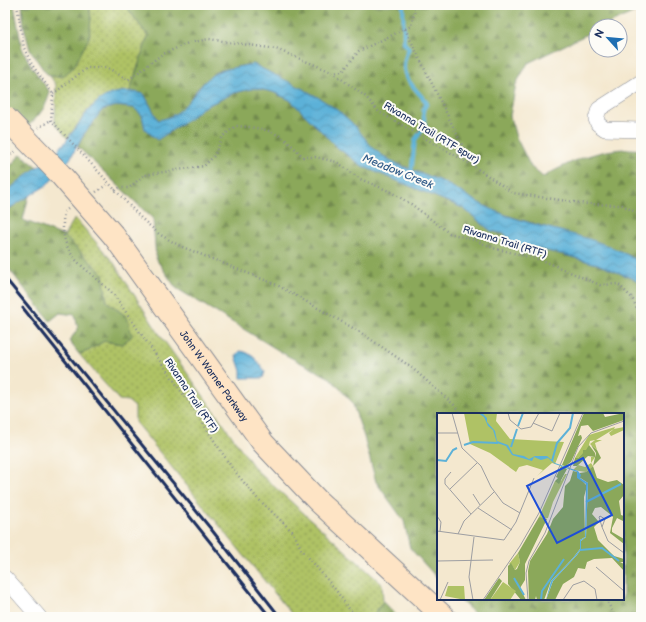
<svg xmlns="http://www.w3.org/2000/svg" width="646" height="622" font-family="'Balsamiq Sans',sans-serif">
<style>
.grass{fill:url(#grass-dots);stroke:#657862}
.forest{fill:url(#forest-firs);stroke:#536c5c}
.water{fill:url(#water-waves);stroke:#3c709b}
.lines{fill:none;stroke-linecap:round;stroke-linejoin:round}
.stream{stroke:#5cb1d8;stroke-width:4}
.minor-casing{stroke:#888c96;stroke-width:16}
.secondary-casing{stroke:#888c96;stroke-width:24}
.path{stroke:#888c96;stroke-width:2.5;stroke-dasharray:1 3;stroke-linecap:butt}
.minor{stroke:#fff;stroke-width:15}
.secondary{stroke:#fee4c5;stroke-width:22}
.rail{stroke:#1b2f5e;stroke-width:3}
.secondary-bridge-casing{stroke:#888c96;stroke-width:24;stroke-linecap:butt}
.secondary-bridge{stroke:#fee4c5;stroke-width:22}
.labels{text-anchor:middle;stroke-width:4;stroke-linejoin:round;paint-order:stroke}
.street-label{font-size:10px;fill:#1b2f5e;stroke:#fdfcf7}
.water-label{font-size:11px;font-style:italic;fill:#325c89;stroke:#fdfcf7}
.inset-river{fill:none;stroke:#5cb1d8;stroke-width:2}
.inset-road{fill:none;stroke:#9d9ea2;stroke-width:1}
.view{fill:#1d4ed8;fill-opacity:0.15;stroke:#1d4ed8;stroke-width:2}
.inset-edge{fill:none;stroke:#1b2f5e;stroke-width:2}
</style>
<defs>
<pattern id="grass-dots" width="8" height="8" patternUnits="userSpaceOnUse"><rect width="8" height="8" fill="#afc265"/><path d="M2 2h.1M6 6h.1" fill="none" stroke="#8e9e56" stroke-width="1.8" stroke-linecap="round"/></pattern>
<pattern id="forest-firs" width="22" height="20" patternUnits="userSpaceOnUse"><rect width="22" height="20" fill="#8ba85a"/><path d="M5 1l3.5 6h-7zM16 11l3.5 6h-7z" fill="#71894e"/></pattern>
<pattern id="water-waves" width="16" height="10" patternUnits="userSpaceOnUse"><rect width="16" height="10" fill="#5cb1d8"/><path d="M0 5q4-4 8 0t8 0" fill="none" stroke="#4b90b2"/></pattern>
</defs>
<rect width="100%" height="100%" fill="#fdfcf7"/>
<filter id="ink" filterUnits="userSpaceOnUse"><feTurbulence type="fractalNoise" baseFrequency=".025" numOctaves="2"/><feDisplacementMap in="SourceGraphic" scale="8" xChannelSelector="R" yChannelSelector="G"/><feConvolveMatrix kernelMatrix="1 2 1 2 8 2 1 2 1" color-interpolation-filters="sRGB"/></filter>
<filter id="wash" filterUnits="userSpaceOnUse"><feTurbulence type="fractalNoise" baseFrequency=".012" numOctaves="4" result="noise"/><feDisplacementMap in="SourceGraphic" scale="16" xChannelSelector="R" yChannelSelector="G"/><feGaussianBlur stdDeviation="0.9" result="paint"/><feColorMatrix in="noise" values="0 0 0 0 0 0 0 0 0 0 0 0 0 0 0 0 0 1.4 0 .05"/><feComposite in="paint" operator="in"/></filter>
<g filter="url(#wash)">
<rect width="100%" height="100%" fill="#f4e8cf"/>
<g class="grass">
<path d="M 89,5 L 125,5 L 148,36 L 130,91 C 116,93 98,99 88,110 C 81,119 75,129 67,138 L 55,123 L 56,85 L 50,76 L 63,76 L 91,19 Z"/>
<path d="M 75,218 L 114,263 L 158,332 L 256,470 L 382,584 L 383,601 L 372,617 L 294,617 L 135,422 L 135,407 L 128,401 L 119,400 L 79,354 L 88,351 L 104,341 L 122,344 L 127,317 L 107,302 L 103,274 L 64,236 Z"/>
</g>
<g class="forest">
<path d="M 5,5 L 14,5 L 22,48 L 31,66 L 50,92 C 46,108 39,116 27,127 L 5,104 Z"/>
<path d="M 22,5 L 89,5 L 91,19 L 89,38 L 73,68 L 63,76 L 50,76 L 45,72 L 30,50 L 24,27 Z"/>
<path d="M 125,5 L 641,5 L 641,11 L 639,10 L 604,26 L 596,26 L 596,30 L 528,63 L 516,84 L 510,116 L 516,137 L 531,167 L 543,177 C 572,160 607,145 641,150 L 641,263 L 627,254 L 599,243 L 505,215 L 482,205 L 443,182 L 385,158 L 367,144 L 350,121 L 322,100 L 253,64 L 217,71 L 196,90 L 185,107 L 169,119 L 158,120 L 144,94 L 130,91 L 148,36 Z"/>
<path d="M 255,88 L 273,92 L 290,100 L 338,148 L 364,167 L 463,208 L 491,231 L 505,234 L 512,243 L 565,255 L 597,264 L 632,278 L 641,284 L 641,617 L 478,617 L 459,599 L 623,599 L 623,414 L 438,414 L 438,579 L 410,548 L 404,521 L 376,482 L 364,437 L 352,402 L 330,378 L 286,355 L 176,288 L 156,259 L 153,219 L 78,147 L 84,134 L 102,110 L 116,106 L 134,108 L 142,115 L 145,129 L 157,140 L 189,119 L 202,108 L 234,93 Z"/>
<path d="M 21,154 L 37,167 L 5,193 L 5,172 Z"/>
<path d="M 29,195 L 23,220 L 64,236 L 103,274 L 107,302 L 127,317 L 132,336 L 122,344 L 104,341 L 88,351 L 79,354 L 69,341 L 78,329 L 75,315 L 60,313 L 50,321 L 5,264 L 5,212 Z"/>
<path d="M 383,601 L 398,617 L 372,617 Z"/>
</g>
<g class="water">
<path d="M 253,64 C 285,81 323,95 350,121 C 363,133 368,147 385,157 C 403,169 424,174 443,182 C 457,189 469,198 483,205 C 533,231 594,231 641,263 L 641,284 L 632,278 L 597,264 L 565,255 L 512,243 L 505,234 L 491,231 L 463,208 L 364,167 L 338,148 L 290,100 L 273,92 L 255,88 L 234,93 L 202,108 L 189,119 L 157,140 L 145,129 L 142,115 L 134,108 L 116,106 L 102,110 L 84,134 L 70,159 L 47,185 L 5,211 L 5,193 C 21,178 39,167 55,153 C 86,124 91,81 144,94 L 158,120 C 187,117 194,85 217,72 C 220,70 247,65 253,64 Z"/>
<path d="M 240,351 C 251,351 260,363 265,372 L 263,378 L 241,378 L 241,371 L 236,356 Z"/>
</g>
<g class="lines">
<path class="stream" d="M 403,5 L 404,43 L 409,48 C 396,76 410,81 427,103 L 423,110 L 425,126 L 415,140 L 411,174"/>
</g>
</g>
<g filter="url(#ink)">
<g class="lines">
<defs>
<g id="minor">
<path d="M 641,82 L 599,109 L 596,119 L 598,124 L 605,129 L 641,130"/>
<path d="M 5,578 L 39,617"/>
</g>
<g id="secondary">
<path id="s1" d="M 114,236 L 263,443 L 318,501 L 444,617"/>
</g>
</defs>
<use href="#minor" class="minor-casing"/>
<use href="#secondary" class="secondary-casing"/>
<g class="path">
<path d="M 17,5 L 24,48 L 32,65 L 53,94 L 51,120 L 141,218 L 159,234 L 180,246 L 277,285 L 360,332 L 411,367 L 454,405 L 461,414"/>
<path d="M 405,29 L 471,163"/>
<path d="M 332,72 L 343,71 L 359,51 L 411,26 L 416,5"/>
<path d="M 53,94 L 87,68 L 108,68 L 128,80 L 161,55 L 188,43 L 209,39 L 276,49 L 332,72 L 366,97 L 379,112 L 472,165 L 513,193 L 587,204 L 622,205 L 641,215"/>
<path d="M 38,128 L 51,120"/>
<path d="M 5,160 L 16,151"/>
<path d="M 115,190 L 119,188 L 129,188 L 144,175 L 204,166 L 214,156 L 223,136 L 236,126 C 269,128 281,132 303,157 L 315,157 L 337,162 L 360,179 L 389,191 L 411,204 L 449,233 L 475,240 L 493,248 L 542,260 L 600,285 L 618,284 L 632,298 L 641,316"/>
<path d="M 96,192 L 108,184"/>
<path d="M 68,209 L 64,212 C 57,259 87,266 114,295 L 193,408 L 232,468 L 257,498 L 292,531 L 302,550 L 335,589 L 350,610 L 363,617"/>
<path d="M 606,599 L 615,617"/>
</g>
<use href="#minor" class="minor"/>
<use href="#secondary" class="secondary"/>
<g class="rail">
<path d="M 5,278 L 211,529 L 280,617"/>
<path d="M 23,308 L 270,617"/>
</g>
<defs>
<path id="secondary-bridge" d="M 5,117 L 60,174 L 114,236"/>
</defs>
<use href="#secondary-bridge" class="secondary-bridge-casing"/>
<use href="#secondary-bridge" class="secondary-bridge"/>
</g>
</g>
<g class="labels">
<g class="street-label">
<text transform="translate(432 132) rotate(31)" y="4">Rivanna Trail (RTF spur)</text>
<text transform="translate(505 241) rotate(17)" y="4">Rivanna Trail (RTF)</text>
<text dy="4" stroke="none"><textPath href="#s1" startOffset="172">John W. Warner Parkway</textPath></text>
<text transform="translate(192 395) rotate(56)" y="4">Rivanna Trail (RTF)</text>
</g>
<g class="water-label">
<text transform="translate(398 171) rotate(22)" y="4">Meadow Creek</text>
</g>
</g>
<g transform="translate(437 413)">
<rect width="187" height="187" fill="#f4e8cf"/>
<path d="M 178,14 L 177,16 L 187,14 L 187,17 L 174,23 L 172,20 L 177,16 L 159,27 L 165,27 L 158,30 L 160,37 L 153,31 L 158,27 L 153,28 L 151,36 L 141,45 L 138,45 L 152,22 ZM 154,44 L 158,44 L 154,50 L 156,53 L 149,59 L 136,57 L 141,52 L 148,54 L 154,50 ZM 128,61 L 130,61 L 116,89 L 111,105 L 104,106 L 102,104 L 118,68 L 124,68 ZM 81,140 L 83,149 L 78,157 L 74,151 L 72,151 Z" fill="#afc265"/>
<path d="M 147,0 L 166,0 L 168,4 L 187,0 L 187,7 L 156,18 L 151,12 L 144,13 L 141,23 L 144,22 L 145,25 L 134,49 L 130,52 L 133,55 L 125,52 ZM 152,32 L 158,40 L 158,44 L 151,43 L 140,53 L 136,53 L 138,45 L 141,45 L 146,40 L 146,37 L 149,37 ZM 154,32 L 160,37 L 164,45 L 156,53 L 160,65 L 171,69 L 180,67 L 187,72 L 187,82 L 182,88 L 184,102 L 187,103 L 187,112 L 186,108 L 180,105 L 175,115 L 175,119 L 187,126 L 187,131 L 173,120 L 176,104 L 174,102 L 164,94 L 158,95 L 155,101 L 162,109 L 157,114 L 161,127 L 177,143 L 187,146 L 187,149 L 183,149 L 187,151 L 187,158 L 175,145 L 157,146 L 150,149 L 148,156 L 141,155 L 137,164 L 126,171 L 118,187 L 109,187 L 116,168 L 140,142 L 144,136 L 144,128 L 149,124 L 151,70 L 142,64 L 143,60 L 149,59 L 156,53 L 159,40 ZM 124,53 L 130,56 L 122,71 L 118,68 L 121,65 L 119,64 ZM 136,58 L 140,59 L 141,63 L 150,73 L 147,84 L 148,124 L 143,127 L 143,136 L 136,145 L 114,168 L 107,187 L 100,187 L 99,183 L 98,187 L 92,187 L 91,158 L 93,148 L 110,121 L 116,106 L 126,94 L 128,73 L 133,68 ZM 102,104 L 110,106 L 88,151 L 88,167 L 83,175 L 89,187 L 84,187 L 71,171 L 71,153 L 74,150 L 78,157 L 80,156 L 83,149 L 81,140 ZM 62,165 L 65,168 L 53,187 L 47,187 Z" fill="#8ba85a"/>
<path d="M 27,0 L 60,0 L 59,8 L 73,26 L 127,29 L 118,51 L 115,50 L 100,63 L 106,57 L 90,52 L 82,54 L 79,59 L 53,40 L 33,31 ZM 66,169 L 79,178 L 73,187 L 53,187 ZM 11,173 L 27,173 L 28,187 L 8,183 Z" fill="#afc265"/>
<path d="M 41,0 L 46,1 L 50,5 L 50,9 L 58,18 L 60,28 L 71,32 L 76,41 L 87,43 L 92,46 L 98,43 L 110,43 L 118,50 L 141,58 L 144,62 L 143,65 L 151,70 L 149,124 L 144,128 L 144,136 L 140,142 L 116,168 L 109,187 L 114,168 L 136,145 L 143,136 L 143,127 L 148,124 L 149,71 L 140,65 L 140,59 L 118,51 L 111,45 L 104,47 L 97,44 L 95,48 L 75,42 L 69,33 L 60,30 L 56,17 L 51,13 L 47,4 Z" fill="#5cb1d8"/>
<path class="inset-river" d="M 81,13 L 86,0M 27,32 L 36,29 L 61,30M 74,34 L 80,16M 0,47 L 9,48 L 16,37 L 20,35M 115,48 L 120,30 L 133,15 L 136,0M 149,89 L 184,71M 143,137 L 165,135 L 182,148M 77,165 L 87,182M 104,187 L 105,178 L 127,146"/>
<path class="inset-road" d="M 15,0 L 25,35 L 44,53 L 54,74 L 66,90 L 83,100M 71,0 L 73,7 L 84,16 L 94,14 L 102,0M 96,10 L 115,18 L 123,0M 0,20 L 21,20M 14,59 L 8,66 L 8,71 L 34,101M 13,76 L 40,50M 36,81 L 43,92M 41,95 L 75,117M 0,103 L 4,109 L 3,118M 163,103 L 168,106 L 165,114 L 162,104 ZM 165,114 L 171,128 L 187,140M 0,118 L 67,127 L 79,109 L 97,65M 21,121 L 27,108 L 57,79M 0,148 L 56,147M 159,154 L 187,178M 3,187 L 11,169M 36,187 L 32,164 L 37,124M 46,187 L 83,133 L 102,100 L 146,0M 91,187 L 89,160 L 92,148 L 108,120 L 141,34 L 154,20 L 187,8M 126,187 L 136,172 L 147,168 L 158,176 L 160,187"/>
<path class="view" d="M 146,45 L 175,102 L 120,130 L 90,73 Z"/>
<rect width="187" height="187" class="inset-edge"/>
</g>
<rect width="646" height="622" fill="none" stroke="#fdfcf7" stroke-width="20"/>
<g transform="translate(608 38) rotate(297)"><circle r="19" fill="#fdfcf7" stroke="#a3aaba"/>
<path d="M0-3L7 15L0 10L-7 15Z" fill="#1f6fb2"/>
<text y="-6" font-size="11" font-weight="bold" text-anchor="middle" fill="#1b2f5e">N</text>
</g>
</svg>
